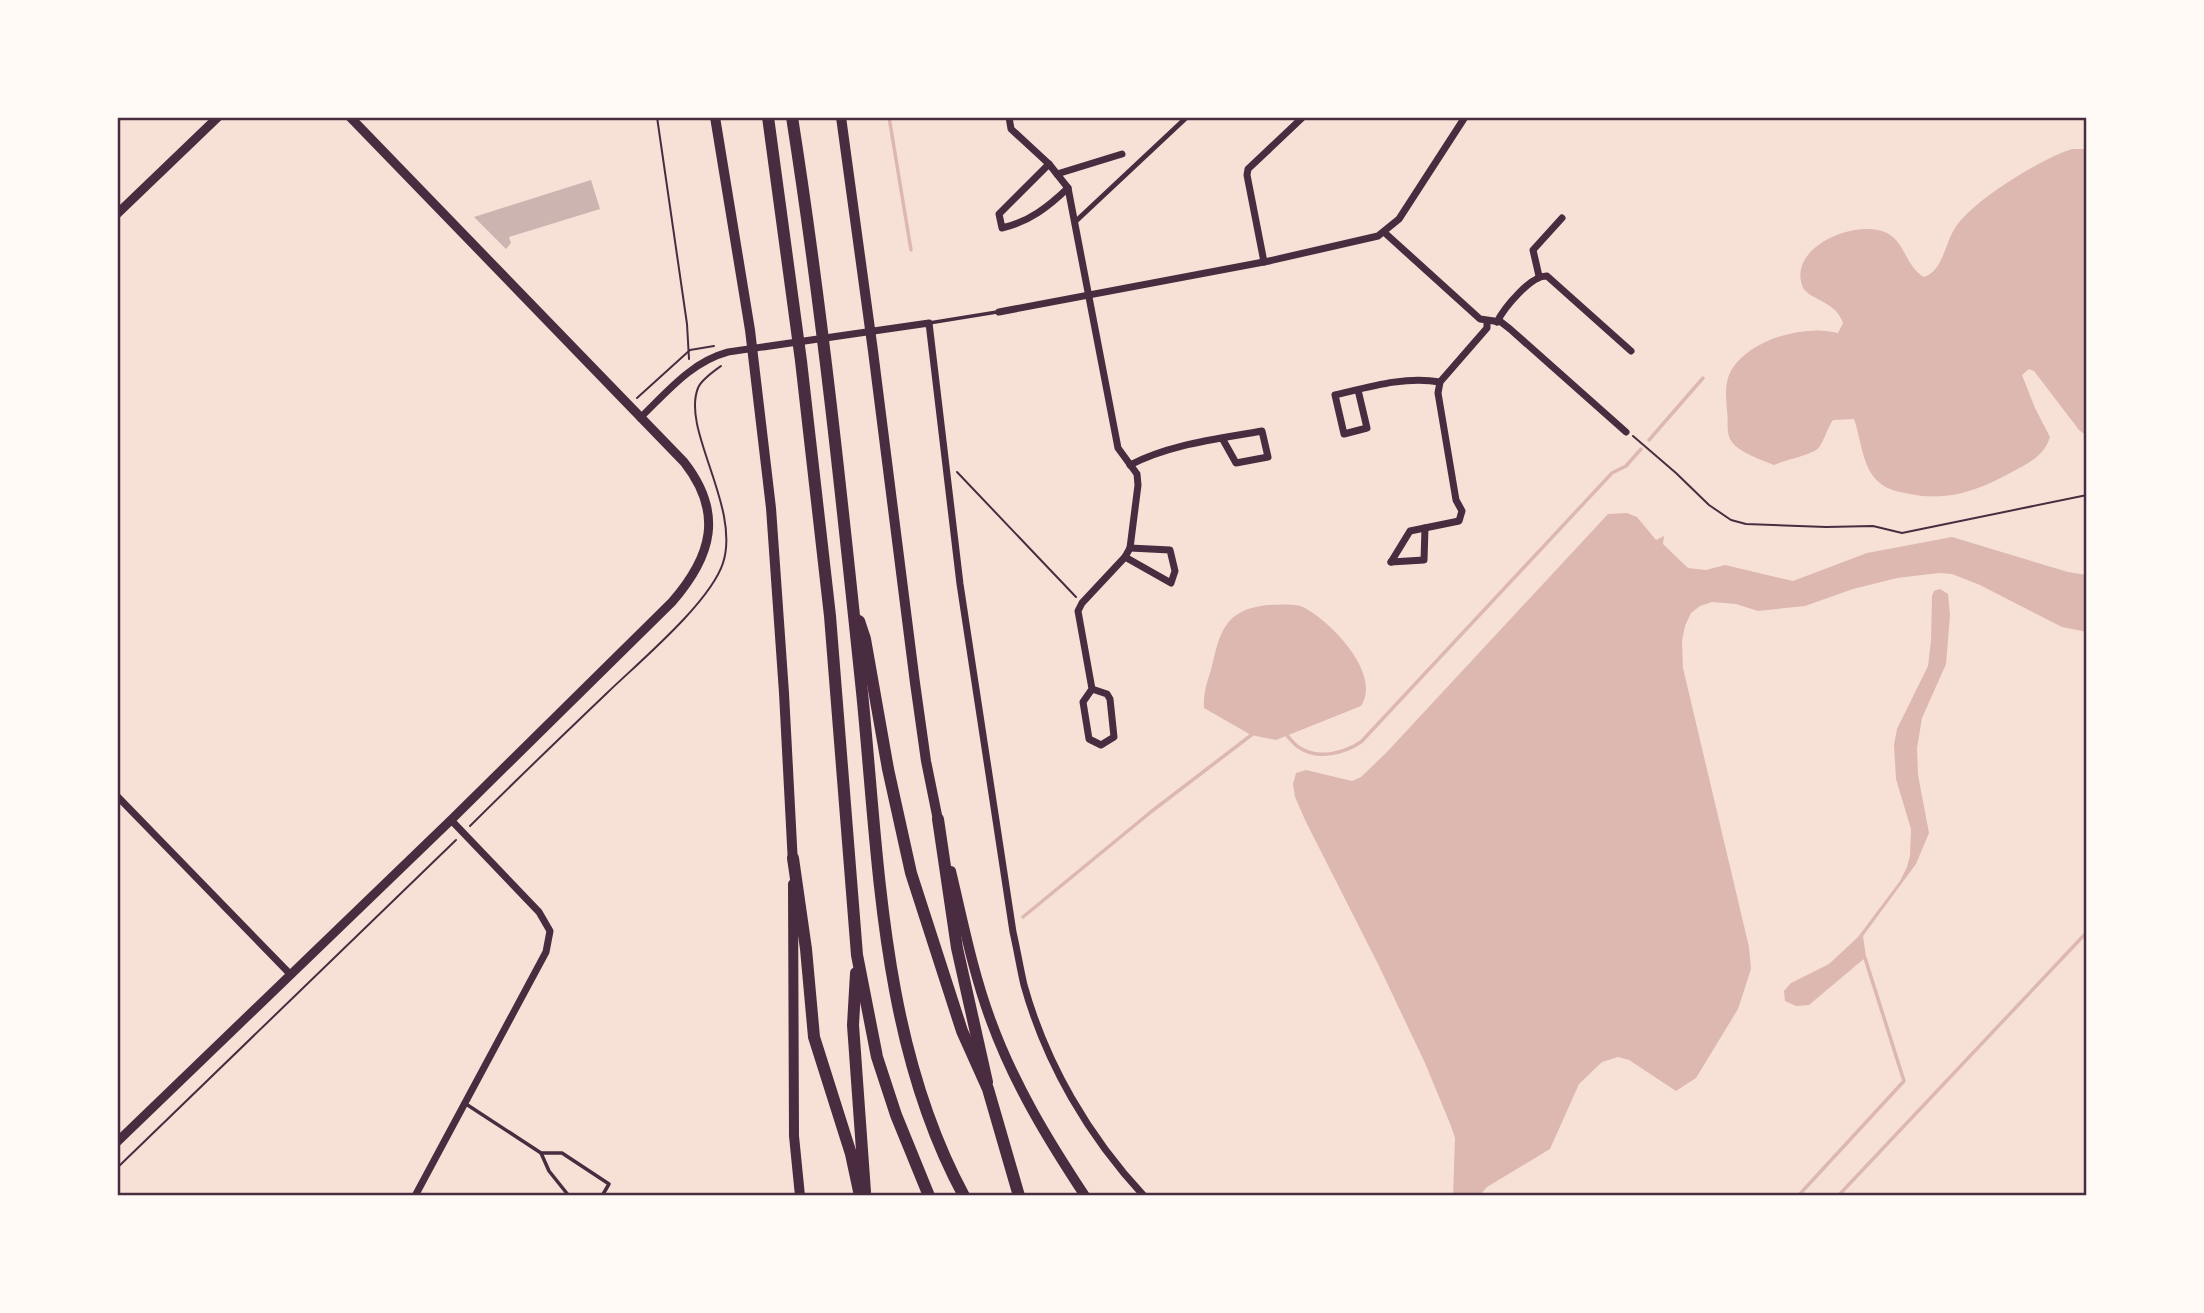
<svg xmlns="http://www.w3.org/2000/svg" width="2204" height="1313" font-family="'Space Grotesk',sans-serif">
<style>
.water{fill:#dcb8b0}
.lines{fill:none;stroke-linecap:round;stroke-linejoin:round}
.stream{stroke:#dcb8b0;stroke-width:3.5}
.building{fill:#ccb4b1}
.path{stroke:#4a2c40;stroke-width:2}
.service{stroke:#4a2c40;stroke-width:3.5}
.pedestrian{stroke:#4a2c40;stroke-width:5}
.minor{stroke:#4a2c40;stroke-width:7}
.tertiary{stroke:#4a2c40;stroke-width:9}
.trunk{stroke:#4a2c40;stroke-width:10}
.motorway{stroke:#4a2c40;stroke-width:12}
.neatline{fill:none;stroke:#4a2c40;stroke-width:2.5}
</style>
<rect width="100%" height="100%" fill="#f7e1d7"/>
<g class="water">
<path d="M 2072,149 L 2087,149 L 2087,436 L 2079,430 L 2034,371 L 2029,369 L 2022,375 L 2035,408 L 2050,437 C 2044,456 2029,463 2012,472 C 1980,490 1947,502 1910,494 C 1901,492 1892,491 1884,486 C 1862,473 1862,441 1854,419 L 1833,420 C 1827,429 1825,438 1820,446 C 1815,455 1787,459 1774,465 C 1762,460 1740,453 1732,442 C 1725,432 1729,422 1727,411 C 1726,397 1724,382 1732,369 C 1751,339 1805,324 1838,333 L 1843,323 C 1835,299 1806,300 1802,285 C 1789,246 1857,218 1887,233 C 1906,243 1905,266 1924,277 C 1943,271 1945,243 1955,228 C 1973,200 2041,159 2072,149 Z"/>
<path d="M 1627,513 L 1637,517 L 1656,540 L 1664,536 L 1663,544 L 1688,568 L 1706,570 L 1725,565 L 1793,581 L 1867,553 L 1952,537 L 2068,572 L 2087,575 L 2087,632 L 2062,627 L 1980,585 L 1952,574 L 1939,573 L 1897,578 L 1853,589 L 1805,606 L 1758,611 L 1736,604 L 1712,602 L 1700,606 L 1691,613 L 1685,626 L 1682,641 L 1683,668 L 1749,947 L 1751,969 L 1738,1009 L 1696,1078 L 1676,1091 L 1629,1060 L 1618,1057 L 1602,1062 L 1579,1084 L 1550,1149 L 1487,1187 L 1479,1196 L 1453,1196 L 1455,1138 L 1451,1126 L 1425,1063 L 1379,966 L 1306,822 L 1295,797 L 1293,784 L 1296,773 L 1306,770 L 1352,781 L 1361,777 L 1386,753 L 1608,514 Z"/>
<path d="M 1940,589 L 1948,594 L 1950,615 L 1946,664 L 1922,718 L 1917,748 L 1918,775 L 1929,833 L 1916,864 L 1863,936 L 1866,957 L 1809,1005 L 1796,1006 L 1785,1001 L 1784,991 L 1791,983 L 1829,964 L 1858,937 L 1900,881 L 1907,867 L 1910,856 L 1911,829 L 1896,779 L 1894,745 L 1897,729 L 1928,666 L 1931,641 L 1932,596 L 1934,591 Z"/>
<path d="M 1267,605 C 1278,605 1296,603 1305,608 C 1332,623 1382,674 1361,706 L 1276,740 L 1251,735 L 1204,708 C 1203,695 1207,682 1211,670 C 1220,632 1224,610 1267,605 Z"/>
</g>
<g class="lines">
<g class="stream">
<path d="M 889,117 L 911,250"/>
<path d="M 1649,440 L 1703,378"/>
<path d="M 1284,732 C 1289,737 1294,745 1300,748 C 1319,760 1344,753 1361,742 L 1612,473 L 1626,466 L 1641,449"/>
<path d="M 1023,917 L 1152,811 L 1254,733"/>
<path d="M 1798,1196 L 1904,1081 L 1865,958"/>
<path d="M 1838,1196 L 2087,932"/>
</g>
</g>
<path class="building" d="M 591,180 L 600,209 L 509,237 L 511,243 L 506,249 L 474,217 Z"/>
<g class="lines">
<g class="path">
<path d="M 657,117 L 687,324 L 689,359"/>
<path d="M 637,398 L 690,350 L 714,346"/>
<path d="M 1633,436 L 1676,473 L 1709,505 L 1731,520 L 1746,524 L 1826,527 L 1873,526 L 1902,533 L 2087,495"/>
<path d="M 957,472 L 1076,597"/>
<path d="M 470,826 C 515,781 561,737 607,693 C 638,663 710,603 723,563 C 741,507 681,430 698,388 C 701,380 714,371 721,366"/>
<path d="M 117,1168 L 456,840"/>
</g>
<g class="service">
<path d="M 929,323 L 997,312"/>
<path d="M 466,1104 L 541,1153"/>
<path d="M 569,1196 L 549,1171 L 541,1153 L 562,1153 L 609,1184 L 602,1196"/>
</g>
<path class="pedestrian" d="M 1075,222 L 1187,117"/>
<g class="minor">
<path d="M 1009,117 L 1011,129 L 1049,164 L 1068,188 L 1118,448 L 1137,474 L 1138,485 L 1130,548 L 1125,557 L 1082,603 L 1078,611 L 1092,689 L 1083,702 L 1089,739 L 1101,745 L 1114,737 L 1110,699 L 1107,694 L 1092,689"/>
<path d="M 1049,164 L 999,214 L 1002,228 C 1029,222 1048,207 1068,188"/>
<path d="M 1057,174 L 1122,154"/>
<path d="M 1385,233 L 1480,319 L 1501,322 L 1510,329 L 1626,432"/>
<path d="M 1264,262 L 1247,175 L 1248,169 L 1303,117"/>
<path d="M 1539,276 L 1533,250 L 1562,218"/>
<path d="M 999,312 L 1269,261 L 1378,236 L 1399,219 L 1465,117"/>
<path d="M 1497,322 C 1504,308 1531,275 1547,276 L 1631,351"/>
<path d="M 1358,390 L 1367,428 L 1344,434 L 1335,395 C 1369,387 1404,376 1440,382"/>
<path d="M 640,418 C 667,392 691,362 728,352 L 929,323 L 960,584 L 1013,932 C 1017,949 1020,968 1024,985 C 1046,1064 1089,1137 1144,1196"/>
<path d="M 1130,465 C 1170,444 1218,439 1262,431 L 1268,457 L 1236,463 L 1222,438"/>
<path d="M 1125,557 L 1171,583 L 1175,571 L 1170,550 L 1130,548"/>
<path d="M 1391,562 L 1410,531 L 1459,521 L 1462,511 L 1456,500 L 1438,393 L 1440,382 L 1487,328 L 1487,321"/>
<path d="M 1391,562 L 1424,560 L 1425,528"/>
<path d="M 117,796 L 291,975"/>
<path d="M 415,1196 L 546,952 L 550,931 L 539,912 L 451,820"/>
</g>
<g class="tertiary">
<path d="M 117,214 L 218,117"/>
<path d="M 117,1142 L 451,820 L 672,602 C 712,556 724,513 684,462 L 350,117"/>
</g>
<g class="trunk">
<path d="M 715,117 L 750,330 L 771,508 L 784,693 L 793,864"/>
<path d="M 841,117 L 873,351 L 915,683 L 926,761 L 939,825"/>
<path d="M 951,871 C 963,921 973,973 991,1021 C 1014,1084 1048,1140 1085,1196"/>
<path d="M 793,884 L 794,1136 L 800,1196"/>
</g>
<g class="motorway">
<path d="M 768,117 L 801,361 L 830,616 L 857,955 L 877,1057 L 896,1115 L 929,1196"/>
<path d="M 792,117 C 822,308 842,500 862,692 C 879,861 881,1043 964,1196"/>
<path d="M 859,621 L 865,639 L 888,769 L 911,873 L 962,1031 L 988,1089 L 1019,1196"/>
<path d="M 938,819 L 957,948 L 987,1082"/>
<path d="M 793,858 L 806,949 L 814,1037 L 851,1154 L 860,1196"/>
<path d="M 856,973 L 853,1025 L 865,1192"/>
</g>
</g>
<rect width="2204" height="1313" fill="none" stroke="#fffaf5" stroke-width="238"/>
<rect x="119" y="119" width="1966" height="1075" class="neatline"/>
</svg>
